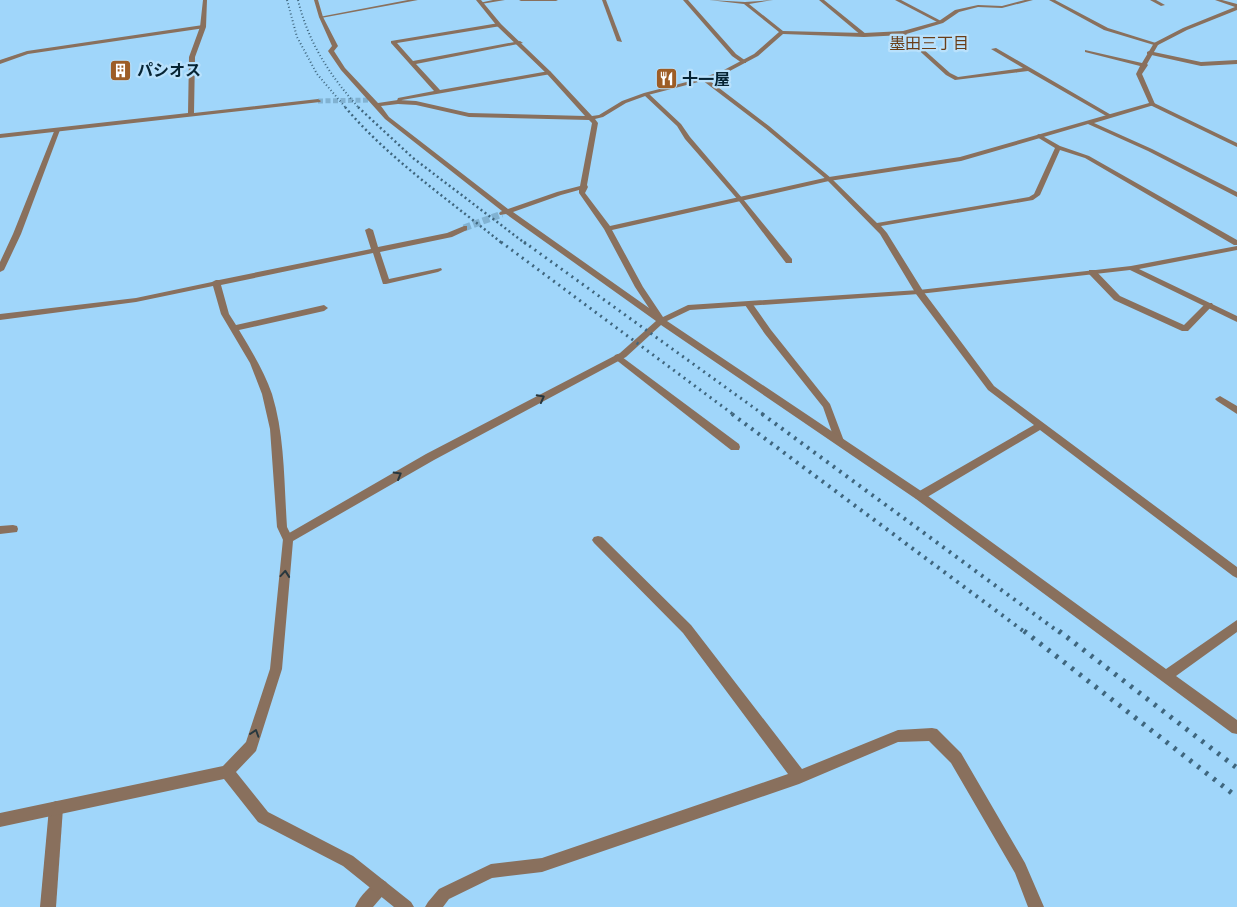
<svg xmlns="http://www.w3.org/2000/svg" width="1237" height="907" font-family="'Space Grotesk','Noto Sans JP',sans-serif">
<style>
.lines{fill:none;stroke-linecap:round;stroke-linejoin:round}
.minor-tunnel-far1{stroke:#81b2d2;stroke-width:5;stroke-dasharray:5 2.5;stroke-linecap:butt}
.minor-tunnel{stroke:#81b2d2;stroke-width:7;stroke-dasharray:7 3;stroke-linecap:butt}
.service{fill:#89705d;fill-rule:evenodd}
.minor{fill:#89705d;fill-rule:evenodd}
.rail-far4{stroke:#3f667e;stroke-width:2;stroke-dasharray:1 2.5;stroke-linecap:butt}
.rail-far3{stroke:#3f667e;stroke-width:2.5;stroke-dasharray:2 3;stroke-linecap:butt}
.rail-far2{stroke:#3f667e;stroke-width:3;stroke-dasharray:2 4.5;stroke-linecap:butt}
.rail-far1{stroke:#3f667e;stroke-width:4;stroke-dasharray:2.5 5.5;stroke-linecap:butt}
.rail{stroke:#3f667e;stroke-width:5;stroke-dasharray:3 7;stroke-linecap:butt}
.oneway{stroke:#27373e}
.labels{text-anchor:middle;stroke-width:4.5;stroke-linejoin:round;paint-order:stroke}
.far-neighbourhood-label{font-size:16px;fill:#693d17;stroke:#b9e1fc}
.far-poi-label{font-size:16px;font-weight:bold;fill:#062434;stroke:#b9e1fc;text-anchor:start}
</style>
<rect width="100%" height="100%" fill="#a0d6fa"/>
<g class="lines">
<path class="minor-tunnel-far1" d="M 318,101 L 373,100"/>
<path class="minor-tunnel" d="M 464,228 L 502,214"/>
<g class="service">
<path d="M 408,0 L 418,0 L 321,18 L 319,17 Z"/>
<path d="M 493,0 L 505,0 L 481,4 L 479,3 Z"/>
<path d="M 519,0 L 558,0 L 556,1 L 521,1 Z"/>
<path d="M 602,0 L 606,0 L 622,42 L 617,41 Z"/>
<path d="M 683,0 L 688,0 L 736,54 L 746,61 L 746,63 L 742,63 L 732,56 Z"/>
<path d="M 819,0 L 824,0 L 866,34 L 866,36 L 862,36 Z"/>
<path d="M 895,0 L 901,0 L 943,22 L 939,23 Z"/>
<path d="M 1049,0 L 1055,0 L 1108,28 L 1159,44 L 1154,45 L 1104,30 Z"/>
<path d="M 499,23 L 501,26 L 397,43 L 413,61 L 520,41 L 523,43 L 416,64 L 440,90 L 549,71 L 551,72 L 551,74 L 402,100 L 400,103 L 396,103 L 398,98 L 434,91 L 391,43 L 391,41 Z"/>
<path d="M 203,25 L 205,28 L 28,54 L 0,64 L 0,60 L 27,51 Z"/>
<path d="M 903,31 L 950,73 L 958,77 L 1023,68 L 991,49 L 996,48 L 1113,116 L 1108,117 L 1028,71 L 955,80 L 946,75 L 901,34 Z"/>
<path d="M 1149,51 L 1201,62 L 1237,60 L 1237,64 L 1201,66 L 1147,54 L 1147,52 Z"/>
<path d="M 702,78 L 706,78 L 769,126 L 831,178 L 877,223 L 1029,197 L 1034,194 L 1055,148 L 1037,137 L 1037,135 L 1039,134 L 1060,146 L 1089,156 L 1237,240 L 1237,245 L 1234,245 L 1085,158 L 1060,150 L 1040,195 L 1033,200 L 881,226 L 887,233 L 923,291 L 994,386 L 1237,567 L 1237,578 L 1233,576 L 1040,430 L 924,499 L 916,499 L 915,496 L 916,493 L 1034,425 L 988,390 L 916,294 L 880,234 L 827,180 L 765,128 L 702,80 Z"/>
<path d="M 644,93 L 648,93 L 681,124 L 690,137 L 743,199 L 792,259 L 792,263 L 786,263 L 739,201 L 685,139 L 677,126 L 644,95 Z"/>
<path d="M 1152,102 L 1237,143 L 1237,147 L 1150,105 L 1150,103 Z"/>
<path d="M 55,129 L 60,130 L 21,234 L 4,270 L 0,272 L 0,262 L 13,234 Z"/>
<path d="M 464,226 L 467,226 L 467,230 L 452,237 L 380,252 L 389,279 L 441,268 L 442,270 L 438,272 L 386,284 L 383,284 L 373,253 L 221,285 L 229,314 L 236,325 L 324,305 L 328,308 L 324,311 L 239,330 C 251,350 264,371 272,394 C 285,436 284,483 287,527 L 293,539 L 292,542 L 288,543 L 284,542 L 277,527 L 270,429 L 262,394 L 250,363 L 221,314 L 213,286 L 136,302 L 0,320 L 0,314 L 136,298 L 212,282 L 216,280 L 219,280 L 371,249 L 365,230 L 369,228 L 373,230 L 378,247 L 447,233 Z"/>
<path d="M 1089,270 L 1095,270 L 1120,296 L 1184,325 L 1206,303 L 1212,303 L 1213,305 L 1188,331 L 1182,331 L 1114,300 L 1089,274 Z"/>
<path d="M 746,303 L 752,303 L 771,330 L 830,404 L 844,441 L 842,444 L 836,444 L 823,407 L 765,334 L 745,305 Z"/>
<path d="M 618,354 L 739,444 L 740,447 L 739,450 L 731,450 L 615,359 L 614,357 L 615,355 Z"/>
<path d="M 1220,396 L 1237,406 L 1237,414 L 1217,401 L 1215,399 Z"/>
<path d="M 13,525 L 17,526 L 18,529 L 17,532 L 0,534 L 0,526 Z"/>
<path d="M 598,536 L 602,537 L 691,625 L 802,769 L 898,730 L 932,728 L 937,729 L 961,753 L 1025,863 L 1044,907 L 1028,907 L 1015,873 L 951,763 L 929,741 L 898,742 L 799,784 L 542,872 L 492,878 L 449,899 L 443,907 L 425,907 L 428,902 L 439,889 L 491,864 L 542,858 L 788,774 L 683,633 L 594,543 L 592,540 L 594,537 Z"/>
<path d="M 56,801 L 61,803 L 63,808 L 56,907 L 40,907 L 49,808 L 51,803 Z"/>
<path d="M 381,879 L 386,882 L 389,887 L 386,892 L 373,907 L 355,907 C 359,897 371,884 381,879 Z"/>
</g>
<g class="minor">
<path d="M 203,0 L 207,0 L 206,27 L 195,57 L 194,113 L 318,99 L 321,101 L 320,102 L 0,138 L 0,134 L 188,113 L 189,57 L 200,27 Z"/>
<path d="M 314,0 L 318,0 L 323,17 L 338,46 L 334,51 L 345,68 L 378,103 L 398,100 L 416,101 L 469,113 L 585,116 L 547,74 L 497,26 L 476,0 L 481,0 L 501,24 L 551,72 L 592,116 L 599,115 L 622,101 L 644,93 L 702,78 L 722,71 L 754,54 L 779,32 L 744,4 L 709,0 L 745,2 L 773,0 L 749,4 L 783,31 L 864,33 L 903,31 L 939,21 L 955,10 L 978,5 L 1002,6 L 1025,0 L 1033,0 L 1002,8 L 978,7 L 959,12 L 943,23 L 903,35 L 864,37 L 783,34 L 758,56 L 726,73 L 706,80 L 648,95 L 626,103 L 603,117 L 595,119 L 598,123 L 587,185 L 588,187 L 585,193 L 610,226 L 829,177 L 960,157 L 1149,103 L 1136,74 L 1140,66 L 1085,52 L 1085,50 L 1142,63 L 1154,43 L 1183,28 L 1235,7 L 1215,0 L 1222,0 L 1237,4 L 1237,10 L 1187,30 L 1158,45 L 1147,64 L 1148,65 L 1142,74 L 1155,104 L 1154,105 L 1094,123 L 1152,149 L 1237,192 L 1237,197 L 1148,151 L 1088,124 L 961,161 L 829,181 L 612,230 L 643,287 L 663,317 L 688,305 L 919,290 L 1131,266 L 1237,246 L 1237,250 L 1139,269 L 1237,316 L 1237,322 L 1130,270 L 919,294 L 690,310 L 667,321 L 924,493 L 1166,669 L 1237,620 L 1237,632 L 1176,676 L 1237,720 L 1237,734 L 1232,733 L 916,499 L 661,325 L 626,357 L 434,460 L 293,541 L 282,669 L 256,751 L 236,772 L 268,812 L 353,856 L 411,902 L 414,907 L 394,907 L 343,866 L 258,822 L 224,779 L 0,827 L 0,813 L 223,766 L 246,742 L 270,669 L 283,539 L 284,536 L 426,454 L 620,353 L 656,321 L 506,214 L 500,215 L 499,213 L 502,211 L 385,119 L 341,70 L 328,51 L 332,46 L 319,17 ZM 398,104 L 416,105 L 469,117 L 589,120 L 592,123 L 580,186 L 557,192 L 508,209 L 389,117 L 381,106 ZM 579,190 L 579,193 L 604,229 L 635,287 L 649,308 L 513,212 L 561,195 Z"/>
<path d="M 1150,0 L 1156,0 L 1165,5 L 1161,6 Z"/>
</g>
<g class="rail-far4">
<path d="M 287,0 L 297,37 L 317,74 L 346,108"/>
<path d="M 298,0 C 308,42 330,76 359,108"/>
</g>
<g class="rail-far3">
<path d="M 345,107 C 389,159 449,200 503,244"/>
<path d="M 358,107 L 413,158 L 526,244"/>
</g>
<g class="rail-far2">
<path d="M 501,242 L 734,415"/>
<path d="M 524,242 L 764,415"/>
</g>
<g class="rail-far1">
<path d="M 732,414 L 1026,633"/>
<path d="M 762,414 L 1060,633"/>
</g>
<g class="rail">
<path d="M 1024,631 L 1237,797"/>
<path d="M 1059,631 L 1237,768"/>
</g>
</g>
<defs><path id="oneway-chevron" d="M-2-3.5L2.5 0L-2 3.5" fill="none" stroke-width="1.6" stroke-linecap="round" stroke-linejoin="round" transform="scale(1.25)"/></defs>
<g class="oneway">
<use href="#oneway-chevron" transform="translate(541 398) rotate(-28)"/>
<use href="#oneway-chevron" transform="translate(398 475) rotate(-30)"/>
<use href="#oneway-chevron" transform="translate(285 574) rotate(-85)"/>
<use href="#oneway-chevron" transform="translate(255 733) rotate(-72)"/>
</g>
<defs>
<symbol id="building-square" viewBox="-11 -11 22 22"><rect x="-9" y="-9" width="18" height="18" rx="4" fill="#9d5d26" stroke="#b9e1fc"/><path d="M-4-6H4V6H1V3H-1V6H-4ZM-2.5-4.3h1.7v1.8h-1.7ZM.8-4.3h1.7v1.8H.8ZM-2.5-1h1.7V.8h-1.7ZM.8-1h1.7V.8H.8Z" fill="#fff"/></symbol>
<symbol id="restaurant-square" viewBox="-11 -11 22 22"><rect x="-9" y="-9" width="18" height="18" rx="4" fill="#9d5d26" stroke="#b9e1fc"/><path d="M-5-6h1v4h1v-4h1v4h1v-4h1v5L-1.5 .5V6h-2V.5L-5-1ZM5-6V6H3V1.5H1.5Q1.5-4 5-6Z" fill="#fff"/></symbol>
</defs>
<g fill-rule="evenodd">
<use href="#building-square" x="108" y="58" width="25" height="25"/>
<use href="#restaurant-square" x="654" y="66" width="25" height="25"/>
</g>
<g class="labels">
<g class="far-neighbourhood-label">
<text x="929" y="49">墨田三丁目</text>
</g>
<g class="far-poi-label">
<text x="137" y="76">パシオス</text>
<text x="682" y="85">十一屋</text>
</g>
</g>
</svg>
